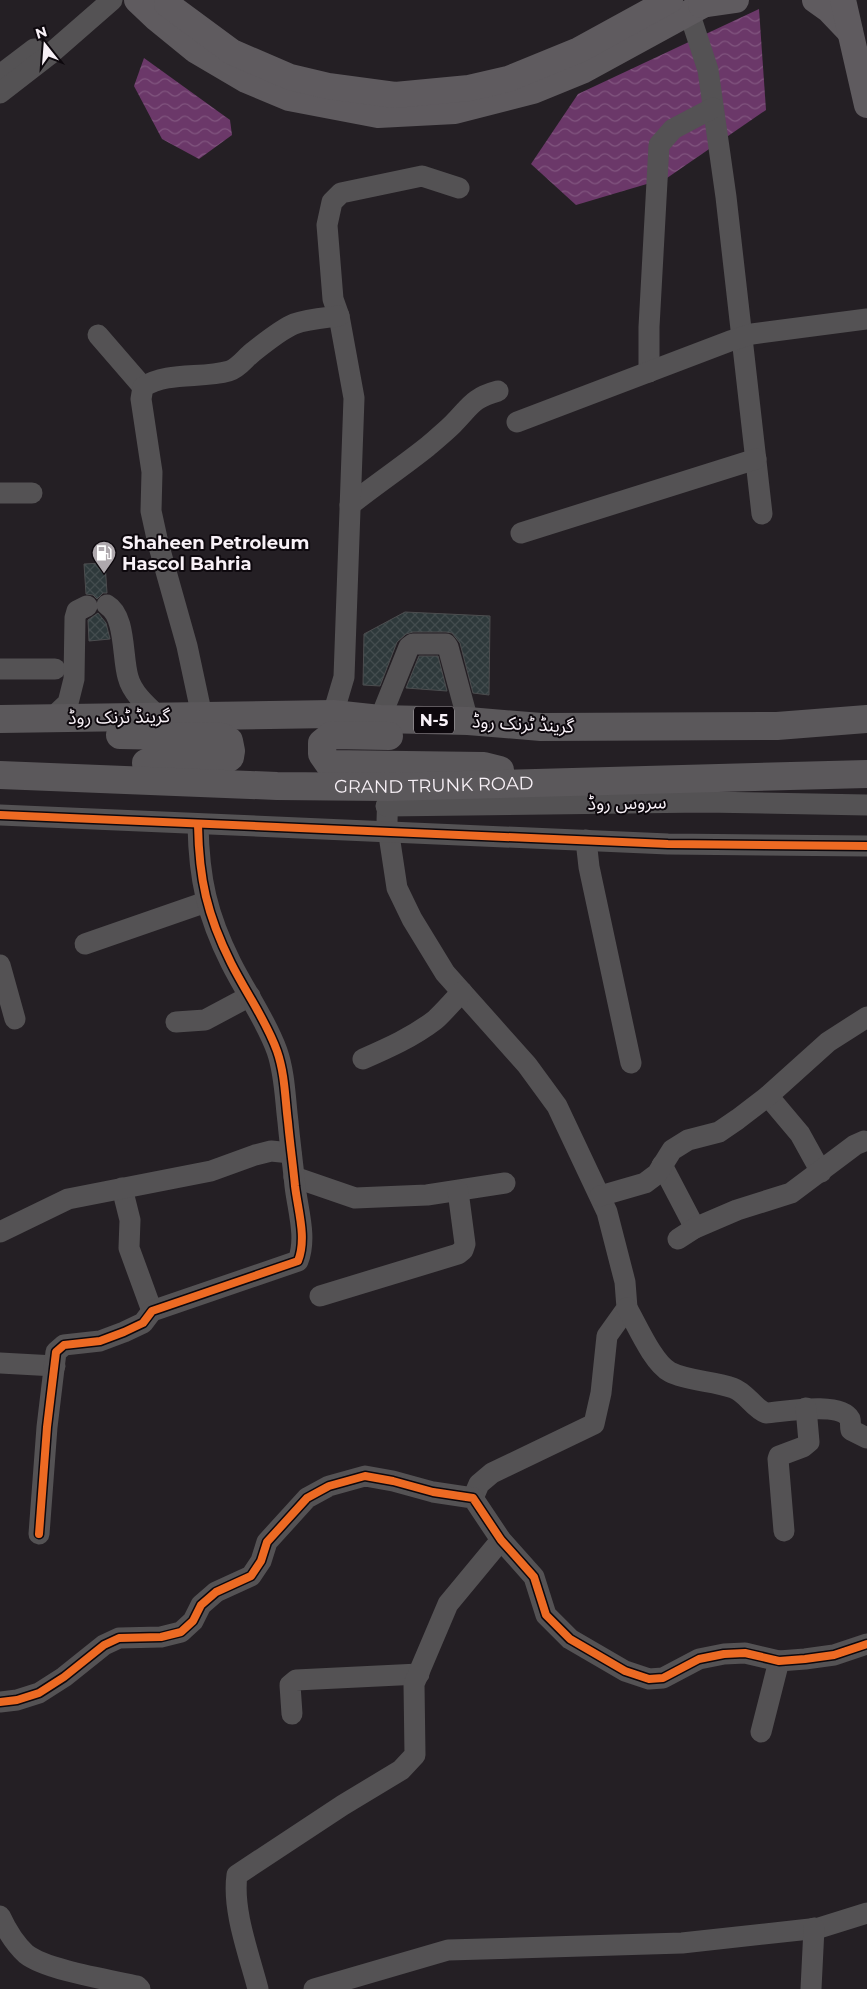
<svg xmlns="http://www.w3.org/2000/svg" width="867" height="1989" font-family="Montserrat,'Noto Sans Arabic',sans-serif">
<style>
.water{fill:url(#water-waves)}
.building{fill:url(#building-cross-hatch);stroke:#4c4d4f}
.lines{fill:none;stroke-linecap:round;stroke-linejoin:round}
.minor{stroke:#545254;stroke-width:21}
.major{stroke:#5f5b5f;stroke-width:26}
.highway{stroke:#5b585b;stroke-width:28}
.cycleway-casing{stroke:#0d080d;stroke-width:11}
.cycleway{stroke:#ed6a23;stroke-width:8}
.labels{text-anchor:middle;stroke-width:4;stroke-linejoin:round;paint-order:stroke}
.shield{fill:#0d080d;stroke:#b2abb1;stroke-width:1}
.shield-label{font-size:16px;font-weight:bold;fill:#f8f1f7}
.poi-label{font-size:18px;font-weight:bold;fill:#f8f1f7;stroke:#0d080d;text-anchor:start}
.street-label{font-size:18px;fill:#f8f1f7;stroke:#0d080d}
</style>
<defs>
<pattern id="water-waves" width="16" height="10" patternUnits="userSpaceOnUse" patternTransform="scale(1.25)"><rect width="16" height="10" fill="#6b3869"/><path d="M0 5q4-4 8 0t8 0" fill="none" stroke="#81557f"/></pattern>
<pattern id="building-cross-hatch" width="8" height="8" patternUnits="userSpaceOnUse" patternTransform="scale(1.25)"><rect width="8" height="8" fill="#2e393b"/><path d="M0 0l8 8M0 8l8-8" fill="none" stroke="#434c4e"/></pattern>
</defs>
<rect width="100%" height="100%" fill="#241f24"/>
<g class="water">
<path d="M 759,9 L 766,110 L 667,178 L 576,205 L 531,164 L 578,94 Z"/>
<path d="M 144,58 L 230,120 L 232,135 L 199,159 L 162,139 L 134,86 Z"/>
</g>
<g class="building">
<path d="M 105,563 L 107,593 L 103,593 L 97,599 L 93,595 L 86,594 L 84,564 Z"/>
<path d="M 405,612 L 490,616 L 489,695 L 473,693 L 460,643 L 452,633 L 446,632 L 413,632 L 406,634 L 397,642 L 380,686 L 363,685 L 364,634 Z"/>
<path d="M 98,613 L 106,623 L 110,639 L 89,641 L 88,620 Z"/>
<path d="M 419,656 L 438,656 L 447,691 L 406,688 Z"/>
</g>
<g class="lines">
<g class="minor">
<path d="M 689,12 L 708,70 L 726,197 L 762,514"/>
<path d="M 0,75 L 34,49"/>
<path d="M 0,93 L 49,55 L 112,0"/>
<path d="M 98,335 L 143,387"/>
<path d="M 649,372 L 649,327 L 659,145 L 673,129 L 713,108"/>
<path d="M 517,422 L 730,341 L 752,334 L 867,319"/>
<path d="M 0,493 L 32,493"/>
<path d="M 350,505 C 375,485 402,467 427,447 C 435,440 445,432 453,424 C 470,407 472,398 498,391"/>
<path d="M 521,533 L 756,459"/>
<path d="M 107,605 C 126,616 122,657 128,677 C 132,693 147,706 159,717"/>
<path d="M 0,669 L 55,669"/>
<path d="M 333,714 L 344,677 L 354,398 L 339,316 L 333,299 L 327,225 L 332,202 L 341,193 L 422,176 L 459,188"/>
<path d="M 202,716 L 187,646 L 158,543 L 151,511 L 152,472 L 141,399 L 143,387 C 168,371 201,379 229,371 C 239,368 245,358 253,352 C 263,344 282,329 294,324 C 308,319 324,318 339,316"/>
<path d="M 52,718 L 68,703 L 74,679 L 75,618 L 77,611 L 87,606"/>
<path d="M 380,719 L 409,647 L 413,644 L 446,644 L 448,647 L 468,721"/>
<path d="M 388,787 L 387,822 L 397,888 L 412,919 L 445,973 L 527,1065 L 557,1106 L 607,1212 L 625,1282 L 627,1308 L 607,1336 L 601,1393 L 594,1424 L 492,1473 L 479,1484 L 473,1498"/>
<path d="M 386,806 L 704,802 L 867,805"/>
<path d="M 0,815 L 668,844 L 867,846"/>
<path d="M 586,840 L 589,867 L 631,1063"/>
<path d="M 85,944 L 206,902"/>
<path d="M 0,965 L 15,1019"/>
<path d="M 176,1022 L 205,1020 L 250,996"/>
<path d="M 363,1059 C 388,1048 413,1037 435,1020 C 444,1012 453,1001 462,992"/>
<path d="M 768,1096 L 800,1134 L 821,1172"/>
<path d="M 662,1165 L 695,1228"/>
<path d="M 294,1177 L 355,1198 L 427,1195 L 505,1183"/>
<path d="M 122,1188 L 130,1220 L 129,1248 L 152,1311"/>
<path d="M 600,1196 L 645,1183 L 657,1174 L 672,1150 L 688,1140 L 719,1132 L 738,1119 L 768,1096 L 828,1042 L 867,1017"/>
<path d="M 0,1232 L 68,1199 L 211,1171 L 255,1155 L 271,1151 L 291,1153"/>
<path d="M 678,1239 L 695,1228 L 737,1210 L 791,1193 L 855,1145 L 864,1141"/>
<path d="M 320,1296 L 458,1254 L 463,1250 L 465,1244 L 458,1191"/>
<path d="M 627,1308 C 637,1325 653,1363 670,1372 C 687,1381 714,1381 733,1388 C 747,1393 753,1408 766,1413 C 783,1412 840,1401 850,1419 C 851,1422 850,1426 851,1430 L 867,1438"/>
<path d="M 0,1363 L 55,1366"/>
<path d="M 784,1531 L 778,1459 L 779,1456 L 803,1447 L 809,1442 L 806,1408"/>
<path d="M 39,1534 L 47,1427 L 56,1352 L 64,1345 L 100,1341 L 124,1332 L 143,1323 L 152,1311 L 298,1261 C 307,1238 298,1211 295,1186 C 293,1165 290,1144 288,1122 C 285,1098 285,1074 277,1051 C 266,1020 246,993 231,963 C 207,915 199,879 198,825"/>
<path d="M 0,1702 L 17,1700 L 39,1693 L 64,1677 L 104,1645 L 119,1638 L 161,1637 L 181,1632 L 193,1621 L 201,1605 L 216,1592 L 251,1576 L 261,1561 L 267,1542 L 307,1498 L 329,1486 L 365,1476 L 393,1481 L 433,1492 L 473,1498 L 501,1540 L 534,1577 L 546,1615 L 570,1639 L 625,1671 L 649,1679 L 663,1678 L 699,1659 L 724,1654 L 745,1653 L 779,1661 L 805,1659 L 834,1655 L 867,1644"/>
<path d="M 292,1714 L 290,1685 L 296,1680 L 419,1674"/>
<path d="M 761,1732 L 779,1661"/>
<path d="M 0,1916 C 6,1929 15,1944 26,1954 C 46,1970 110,1980 137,1986 L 140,1989"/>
<path d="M 258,1989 C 249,1954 232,1910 237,1875 L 343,1805 L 401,1770 L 415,1755 L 414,1684 L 448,1604 L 501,1540"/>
<path d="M 314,1989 L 448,1950 L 682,1943 L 819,1928 L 867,1913"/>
<path d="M 811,1989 L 814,1928"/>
</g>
<g class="major">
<path d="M 137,0 L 157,19 L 195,50 L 246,80 L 289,98 L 378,115 L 455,111 L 533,91 L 582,71 L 712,0"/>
<path d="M 815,0 L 829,10 L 850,32"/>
<path d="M 843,0 L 867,105"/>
<path d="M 167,4 L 232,52 L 290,77 L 328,86 L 395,95 L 469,88 L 508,79 L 579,50 L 670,0"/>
<path d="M 701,5 L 736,0"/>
</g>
<g class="highway">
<path d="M 0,719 L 333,714 L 380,719 L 468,721 L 541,727 L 777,726 L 867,719"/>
<path d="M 120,735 L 222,737 L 229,741 L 231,751 L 230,757 L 221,763 L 146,763"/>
<path d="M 389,736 L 332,735 L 322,743 L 322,754 L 329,764 L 484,766 L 500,770"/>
<path id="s1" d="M 0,775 L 277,786 L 388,787 L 867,774"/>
</g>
<defs>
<g id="cycleway">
<path d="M 0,815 L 668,844 L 867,846"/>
<path d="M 39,1534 L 47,1427 L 56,1352 L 64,1345 L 100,1341 L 124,1332 L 143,1323 L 152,1311 L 298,1261 C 307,1238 298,1211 295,1186 C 293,1165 290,1144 288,1122 C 285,1098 285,1074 277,1051 C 266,1020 246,993 231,963 C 207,915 199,879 198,825"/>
<path d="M 0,1702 L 17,1700 L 39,1693 L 64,1677 L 104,1645 L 119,1638 L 161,1637 L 181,1632 L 193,1621 L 201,1605 L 216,1592 L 251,1576 L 261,1561 L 267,1542 L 307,1498 L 329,1486 L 365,1476 L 393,1481 L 433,1492 L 473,1498 L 501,1540 L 534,1577 L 546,1615 L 570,1639 L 625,1671 L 649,1679 L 663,1678 L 699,1659 L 724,1654 L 745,1653 L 779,1661 L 805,1659 L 834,1655 L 867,1644"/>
</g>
</defs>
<use href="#cycleway" class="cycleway-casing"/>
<use href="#cycleway" class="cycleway"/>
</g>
<defs>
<symbol id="fuel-pin" viewBox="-11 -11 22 30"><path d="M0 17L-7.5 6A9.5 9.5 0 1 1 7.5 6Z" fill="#aea8ad" stroke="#0d080d"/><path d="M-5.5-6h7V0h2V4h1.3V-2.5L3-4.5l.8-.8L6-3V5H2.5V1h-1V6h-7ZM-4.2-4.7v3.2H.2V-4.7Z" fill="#fff"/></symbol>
</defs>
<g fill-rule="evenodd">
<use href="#fuel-pin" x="90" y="539" width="28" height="38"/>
</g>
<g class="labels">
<rect class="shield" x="414" y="706.5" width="40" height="27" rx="4"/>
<g class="shield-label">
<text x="434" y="726">N-5</text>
</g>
<g class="poi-label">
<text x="122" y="549">Shaheen Petroleum<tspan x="122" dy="21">Hascol Bahria</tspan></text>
</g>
<g class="street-label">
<text transform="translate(119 717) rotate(-1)" y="6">گرینڈ ٹرنک روڈ</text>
<text transform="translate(523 724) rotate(3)" y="6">گرینڈ ٹرنک روڈ</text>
<text dy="6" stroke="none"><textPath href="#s1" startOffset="434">GRAND TRUNK ROAD</textPath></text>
<text transform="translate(627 803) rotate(-1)" y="6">سروس روڈ</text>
</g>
</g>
<g transform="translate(45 45) rotate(343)" stroke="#0d080d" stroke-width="4" paint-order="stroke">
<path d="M0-4L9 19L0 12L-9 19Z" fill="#f8f1f7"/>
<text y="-8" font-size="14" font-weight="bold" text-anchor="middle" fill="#f8f1f7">N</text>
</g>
</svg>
